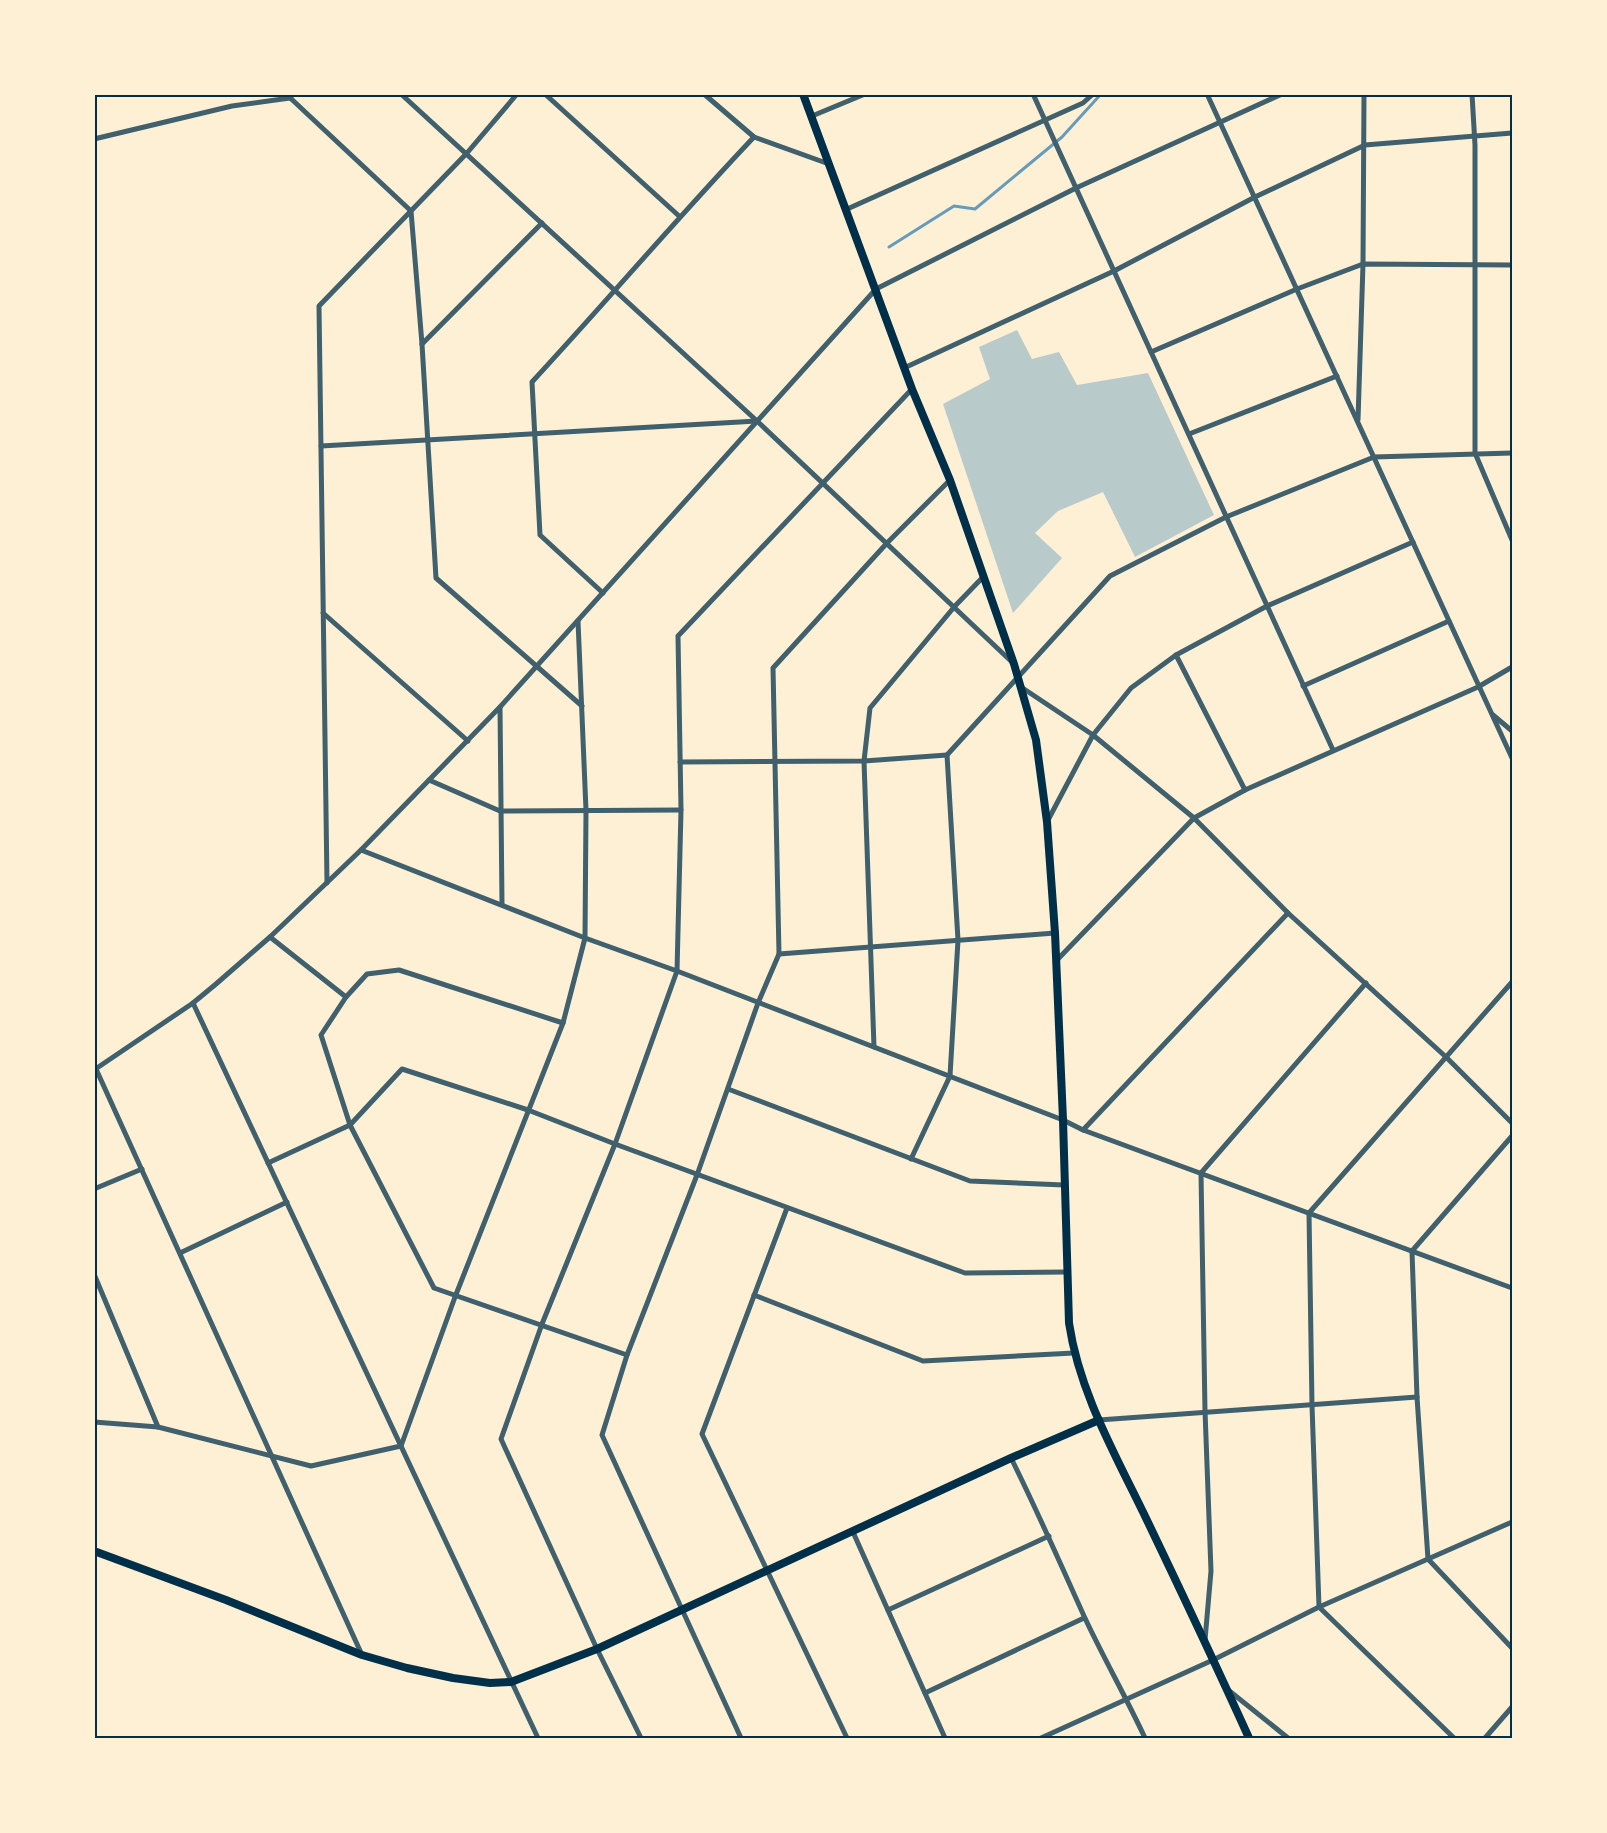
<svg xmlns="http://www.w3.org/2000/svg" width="1607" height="1833" font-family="Montserrat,sans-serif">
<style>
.green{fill:#b9caca}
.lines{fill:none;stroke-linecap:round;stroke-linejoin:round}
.stream{stroke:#669bbc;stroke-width:3}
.minor{stroke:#3f606c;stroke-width:5}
.secondary{stroke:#003049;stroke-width:8}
.neatline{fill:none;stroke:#003049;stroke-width:2}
</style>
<rect width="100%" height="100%" fill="#fdf0d5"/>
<path class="green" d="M 1017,330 L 1032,359 L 1059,352 L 1077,385 L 1148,373 L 1214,515 L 1135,557 L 1103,492 L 1058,511 L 1035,533 L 1062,558 L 1013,613 L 943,404 L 990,379 L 979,347 Z"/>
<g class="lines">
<g class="stream">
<path d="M 1146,94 L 1150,94"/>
<path d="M 889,247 L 954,206 L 975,209 L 1062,137 L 1101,94"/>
</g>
<g class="minor">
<path d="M 286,94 L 411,211 L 422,344 L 436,578 L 582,706"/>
<path d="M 401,94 L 757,421 L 1013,663"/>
<path d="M 545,94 L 679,216"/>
<path d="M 704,94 L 754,137 L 829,164"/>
<path d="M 1033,94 L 1333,750"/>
<path d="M 1207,94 L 1512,758"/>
<path d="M 1472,94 L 1475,145 L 1475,453 L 1512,540"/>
<path d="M 812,116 L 865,94"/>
<path d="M 94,139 L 232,106 L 290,98 L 293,94"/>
<path d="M 845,210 L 1083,103 L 1093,94"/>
<path d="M 422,344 L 542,223"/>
<path d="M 1151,352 L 1297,289 L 1363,264 L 1512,265"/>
<path d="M 904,368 L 1114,271 L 1255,197 L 1365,145 L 1512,133"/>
<path d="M 1358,420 L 1363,264 L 1364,94"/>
<path d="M 1189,434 L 1337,376"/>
<path d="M 321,446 L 757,421"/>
<path d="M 603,593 L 540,535 L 532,382 C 607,301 678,217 754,137"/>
<path d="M 323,613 L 468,741"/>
<path d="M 1176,655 L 1245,790"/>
<path d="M 1303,686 L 1449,621"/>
<path d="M 1021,687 L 1093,735 L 1194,818 L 1288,913 L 1446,1057 L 1512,1123"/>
<path d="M 500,707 L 502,904"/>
<path d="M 1493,715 L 1512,731"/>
<path d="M 680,762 L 864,761 L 947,755"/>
<path d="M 429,780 L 500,811 L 681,810"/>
<path d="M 1047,822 L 1093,735 L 1131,688 L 1176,655 L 1267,606 L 1413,542"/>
<path d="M 361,850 L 585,938 L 677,971 L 1063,1120 L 1083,1130 L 1512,1288"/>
<path d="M 327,883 L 319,306 L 467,153 L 517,94"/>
<path d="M 270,937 L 346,997"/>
<path d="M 779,954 L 1055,933"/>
<path d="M 1057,960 L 1194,818 L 1245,790 L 1478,687 L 1512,667"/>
<path d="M 193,1003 L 538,1738"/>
<path d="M 563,1023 L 399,970 L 367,974 L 346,997 L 321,1035 L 350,1125 L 434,1288 L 627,1355"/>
<path d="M 874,1047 L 864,761 L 870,708 L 955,606 L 984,576"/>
<path d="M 96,1069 L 362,1655"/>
<path d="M 94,1070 L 193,1003 L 216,984 L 270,937 L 361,850 L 500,707 L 876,289 L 1076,188 L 1282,94"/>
<path d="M 728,1089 L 970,1181 L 1064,1185"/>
<path d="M 1083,1130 L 1288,913"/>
<path d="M 1512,1136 L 1412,1251 L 1417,1397 L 1428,1559 L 1512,1648"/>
<path d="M 911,1159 L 950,1076 L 958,940 L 947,755 L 1110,576 L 1226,517 L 1374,457 L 1512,453"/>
<path d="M 268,1163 L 350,1125 L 402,1069 L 528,1110 L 615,1144 L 965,1273 L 1067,1272"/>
<path d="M 94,1189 L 142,1169"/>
<path d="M 787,1208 L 702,1434 L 847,1738"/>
<path d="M 180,1253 L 287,1202"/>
<path d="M 94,1274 L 158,1427"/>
<path d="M 754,1295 L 923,1361 L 1074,1353"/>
<path d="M 1099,1420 L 1417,1397"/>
<path d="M 94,1422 L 158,1427 L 311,1466 L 401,1446 L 455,1297 L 563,1023 L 585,938 L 586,810 L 578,621"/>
<path d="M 1011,1458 C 1037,1510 1060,1563 1084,1616 C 1103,1657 1126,1697 1145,1738"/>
<path d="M 853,1532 L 945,1738"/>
<path d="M 888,1610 L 1049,1536"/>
<path d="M 1205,1640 L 1211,1571 L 1205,1411 L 1201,1173 L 1366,983"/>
<path d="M 1227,1689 L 1288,1738"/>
<path d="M 925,1693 L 1084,1618"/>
<path d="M 641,1738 L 597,1649 L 501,1439 L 542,1324 L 615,1144 L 677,971 L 681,810 L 678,636 L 912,389"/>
<path d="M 741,1738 L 602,1435 L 627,1355 L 697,1175 L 758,1003 L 779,954 L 773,668 L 887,543 L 950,480"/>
<path d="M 1041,1738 L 1213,1660 L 1319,1607 L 1512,1522"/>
<path d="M 1454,1738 L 1319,1607 L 1312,1405 L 1309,1213 L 1512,982"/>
<path d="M 1485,1738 L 1512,1707"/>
</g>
<g class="secondary">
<path d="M 803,94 L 912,389 L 950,480 L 1014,664 L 1036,740 L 1047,822 L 1055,933 L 1063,1120 L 1069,1323 C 1079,1391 1114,1452 1144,1514 C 1180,1589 1215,1663 1249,1738"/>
<path d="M 94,1551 L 226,1600 L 362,1655 L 407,1668 L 453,1678 L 490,1683 L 511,1682 L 597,1649 L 1011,1458 L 1099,1420"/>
</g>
</g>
<rect width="1607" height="1833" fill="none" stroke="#fdf0d5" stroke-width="192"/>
<rect x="96" y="96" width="1415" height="1641" class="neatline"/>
</svg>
